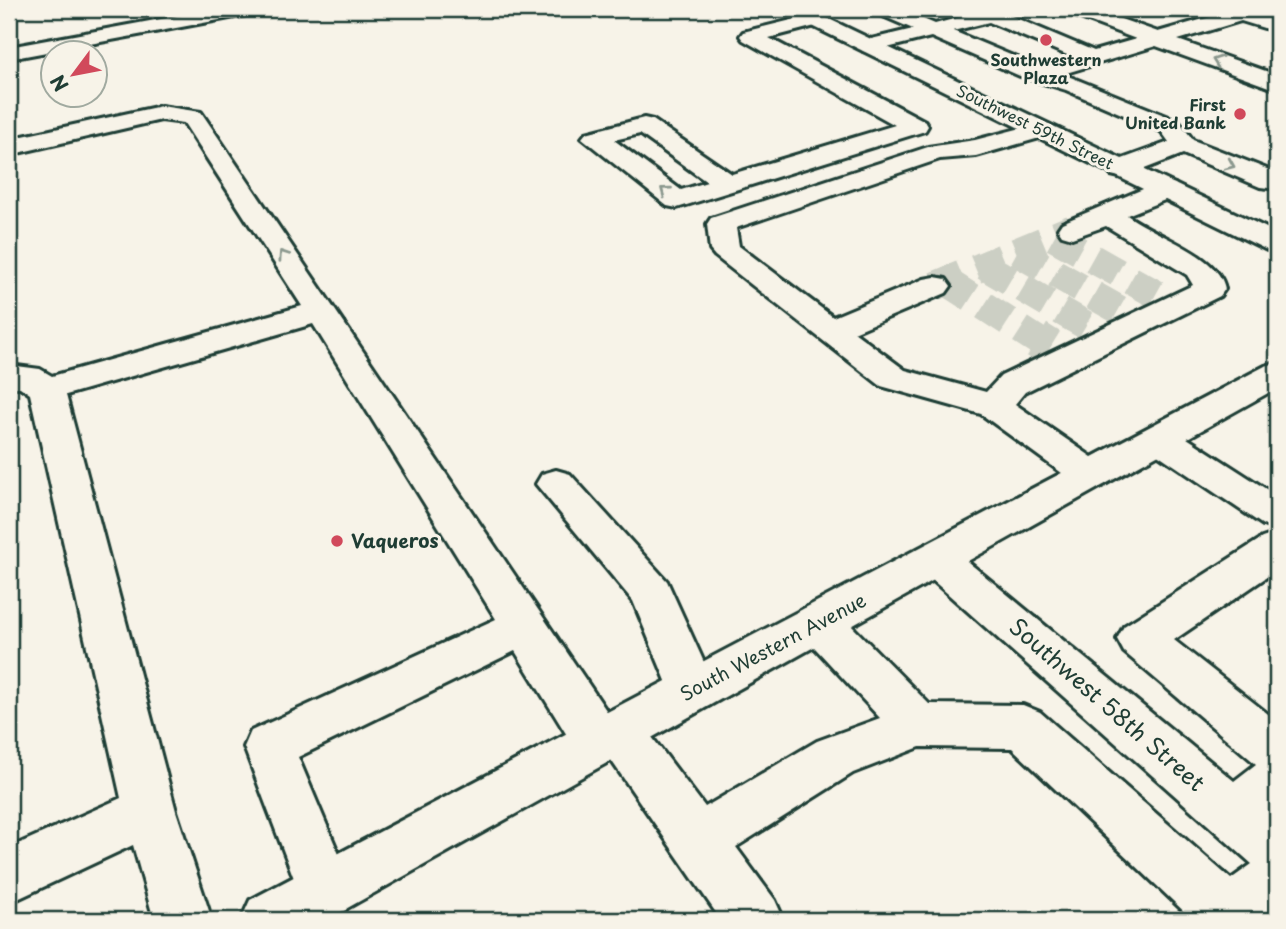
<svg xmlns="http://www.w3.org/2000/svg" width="1286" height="929" font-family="'Playpen Sans',sans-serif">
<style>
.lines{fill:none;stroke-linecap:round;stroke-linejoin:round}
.minor-tunnel-far1{stroke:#cccfc4;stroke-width:29;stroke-dasharray:29 15;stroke-linecap:butt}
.minor-tunnel{stroke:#cccfc4;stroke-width:38;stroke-dasharray:38 19;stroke-linecap:butt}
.minor-casing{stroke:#1f3d34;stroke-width:6}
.major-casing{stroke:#1f3d34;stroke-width:6}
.minor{fill:#f7f3e8;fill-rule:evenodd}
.major{fill:#f7f3e8;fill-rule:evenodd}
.oneway{stroke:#8b988e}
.poi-dot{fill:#d1495b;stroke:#f7f3e8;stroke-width:2.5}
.labels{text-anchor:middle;stroke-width:6;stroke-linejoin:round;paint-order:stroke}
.far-poi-label{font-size:16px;font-weight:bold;fill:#1f3d34;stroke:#f7f3e8}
.far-street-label{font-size:16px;fill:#1f3d34;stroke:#f7f3e8}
.poi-label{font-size:19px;font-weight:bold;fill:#1f3d34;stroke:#f7f3e8;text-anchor:start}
.street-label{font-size:19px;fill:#1f3d34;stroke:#f7f3e8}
.near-street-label{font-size:23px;fill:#1f3d34;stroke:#f7f3e8}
</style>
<rect width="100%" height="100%" fill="#f7f3e8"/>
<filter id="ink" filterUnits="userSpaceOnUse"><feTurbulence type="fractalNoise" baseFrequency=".0143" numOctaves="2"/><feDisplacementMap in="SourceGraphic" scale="14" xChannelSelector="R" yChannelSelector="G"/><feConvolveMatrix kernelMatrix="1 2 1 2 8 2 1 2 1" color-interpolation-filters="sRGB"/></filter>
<g filter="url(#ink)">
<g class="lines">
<g class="minor-tunnel-far1">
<path d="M 1054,237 L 1161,297"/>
<path d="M 1017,252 L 1125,313"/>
<path d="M 985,266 L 1092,329"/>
<path d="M 947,282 L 1040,342"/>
<path d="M 935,286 L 1072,229"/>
</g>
<path class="minor-tunnel" d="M 1037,340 L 1050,348"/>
<defs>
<g id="minor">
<path d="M 215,9 L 256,9 L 253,13 L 246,15 L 9,59 L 9,47 Z"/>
<path d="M 873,9 L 899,9 L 935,24 L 990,9 L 1026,9 L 1023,13 L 1011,16 L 1094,51 L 1136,39 L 1067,13 L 1064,9 L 1092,9 L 1158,32 L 1221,14 L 1216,9 L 1245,9 L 1277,19 L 1277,32 L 1241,21 L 1178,40 L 1277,75 L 1277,90 L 1156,46 L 1063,74 L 1179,121 L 1193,140 L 1277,173 L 1277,189 L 1260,187 L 1183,154 L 1129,175 L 1120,177 L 1111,175 L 1107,169 L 1111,163 L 1169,142 L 1161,131 L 1066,90 L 1020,76 L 931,37 L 871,52 L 863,51 L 860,46 L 863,41 L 913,29 L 876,13 ZM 989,22 L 1072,57 L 1039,67 L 953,31 Z"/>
<path d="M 816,14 L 823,16 L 826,20 L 823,24 L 769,38 L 925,121 L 928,126 L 925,131 L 677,208 L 667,206 L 582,138 L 586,133 L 644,118 L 653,120 L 732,174 L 895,125 L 743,40 L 740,36 L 743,32 ZM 640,134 L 707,182 L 681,190 L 614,140 Z"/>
<path d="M 161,106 L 201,112 L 608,713 L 619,709 L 636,716 L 705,807 L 817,741 L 880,718 L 803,635 L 797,622 L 803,609 L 819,604 L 835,609 L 929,704 L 1023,705 L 1040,712 L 1231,879 L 1252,864 L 921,570 L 915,559 L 921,548 L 936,543 L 951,548 L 1234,781 L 1256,764 L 1124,652 L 1117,639 L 1124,626 L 1262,538 L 1277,533 L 1277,570 L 1174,640 L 1277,721 L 1277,810 L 1273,814 L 1277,817 L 1277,914 L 1269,920 L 1193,920 L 1012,748 L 920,747 L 853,773 L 736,847 L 775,900 L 784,920 L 721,920 L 611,760 L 599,764 L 581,758 L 515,651 L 298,757 L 354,890 L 346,910 L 326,918 L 306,910 L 244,747 L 251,731 L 496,619 L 313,324 L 66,395 L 176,811 L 212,920 L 154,920 L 133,845 L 9,903 L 9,848 L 121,798 L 30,394 L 20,387 L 9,387 L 9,365 L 40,369 L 52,376 L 302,306 L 184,123 L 161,120 L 9,155 L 9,139 Z"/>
<path d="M 1041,123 L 1050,125 L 1053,130 L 1050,135 L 976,156 L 940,159 L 736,228 L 739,246 L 833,317 L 924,279 L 935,277 L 946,279 L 951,286 L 946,293 L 854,332 L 905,370 L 986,392 L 1001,376 L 1193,285 L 1187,275 L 1106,226 L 1072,238 L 1062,235 L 1058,229 L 1062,223 L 1155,184 L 1165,182 L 1175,184 L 1179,190 L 1175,196 L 1127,215 C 1153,235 1220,255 1225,289 L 1220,296 L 1025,392 L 1015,404 L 1105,466 L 1110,475 L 1105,484 L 1091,488 L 1077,484 L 981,414 L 881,386 L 715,256 L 710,250 L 707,224 L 711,218 L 928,147 L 975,140 Z"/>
<path d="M 1160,426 L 1173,429 L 1277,496 L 1277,530 L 1263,525 L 1147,447 L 1141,438 L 1147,429 Z"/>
<path d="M 556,470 L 570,474 L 667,581 L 717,691 L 710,705 L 693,711 L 676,705 L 633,601 L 536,484 L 542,474 Z"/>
</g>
<g id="major">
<path d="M 783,9 L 808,9 L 1277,233 L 1277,253 L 1267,250 L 786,13 Z"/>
<path d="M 1277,363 L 1277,388 L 326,920 L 241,920 L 250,900 L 1265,366 Z"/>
</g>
</defs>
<use href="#minor" class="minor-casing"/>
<use href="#major" class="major-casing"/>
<use href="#minor" class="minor"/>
<use href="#major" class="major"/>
</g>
<defs><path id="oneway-chevron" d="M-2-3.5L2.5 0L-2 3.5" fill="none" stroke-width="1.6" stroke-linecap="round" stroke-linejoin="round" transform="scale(1.75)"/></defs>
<g class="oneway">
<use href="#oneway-chevron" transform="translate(1217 61) rotate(-160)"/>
<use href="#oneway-chevron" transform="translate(1230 165) rotate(23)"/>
<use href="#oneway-chevron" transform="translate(665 191) rotate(-143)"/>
<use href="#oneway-chevron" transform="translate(283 255) rotate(-124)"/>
</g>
</g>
<g class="poi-dot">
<circle cx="1046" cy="40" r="7"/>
<circle cx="1240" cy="114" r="7"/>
<circle cx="337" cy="541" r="7"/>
</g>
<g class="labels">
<g class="far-poi-label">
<text x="1046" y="66">Southwestern<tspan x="1046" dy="18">Plaza</tspan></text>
<text x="1226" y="111" text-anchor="end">First<tspan x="1226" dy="18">United Bank</tspan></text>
</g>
<g class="far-street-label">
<text transform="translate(1035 127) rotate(26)" y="6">Southwest 59th Street</text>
</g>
<g class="poi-label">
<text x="351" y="548">Vaqueros</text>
</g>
<g class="street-label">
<text transform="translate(773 647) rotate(-28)" y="7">South Western Avenue</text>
</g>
<g class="near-street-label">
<text transform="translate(1107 705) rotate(41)" y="8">Southwest 58th Street</text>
</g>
</g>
<rect width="1286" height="929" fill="none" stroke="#f7f3e8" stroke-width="35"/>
<rect x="18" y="18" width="1251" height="894" fill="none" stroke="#1f3d34" stroke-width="2.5" filter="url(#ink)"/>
<g transform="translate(74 74) rotate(238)"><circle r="33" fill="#f7f3e8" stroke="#a1aaa0" stroke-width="2"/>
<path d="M0-5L12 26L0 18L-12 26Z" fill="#d1495b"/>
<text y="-10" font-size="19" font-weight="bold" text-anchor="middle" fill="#1f3d34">N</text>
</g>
</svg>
